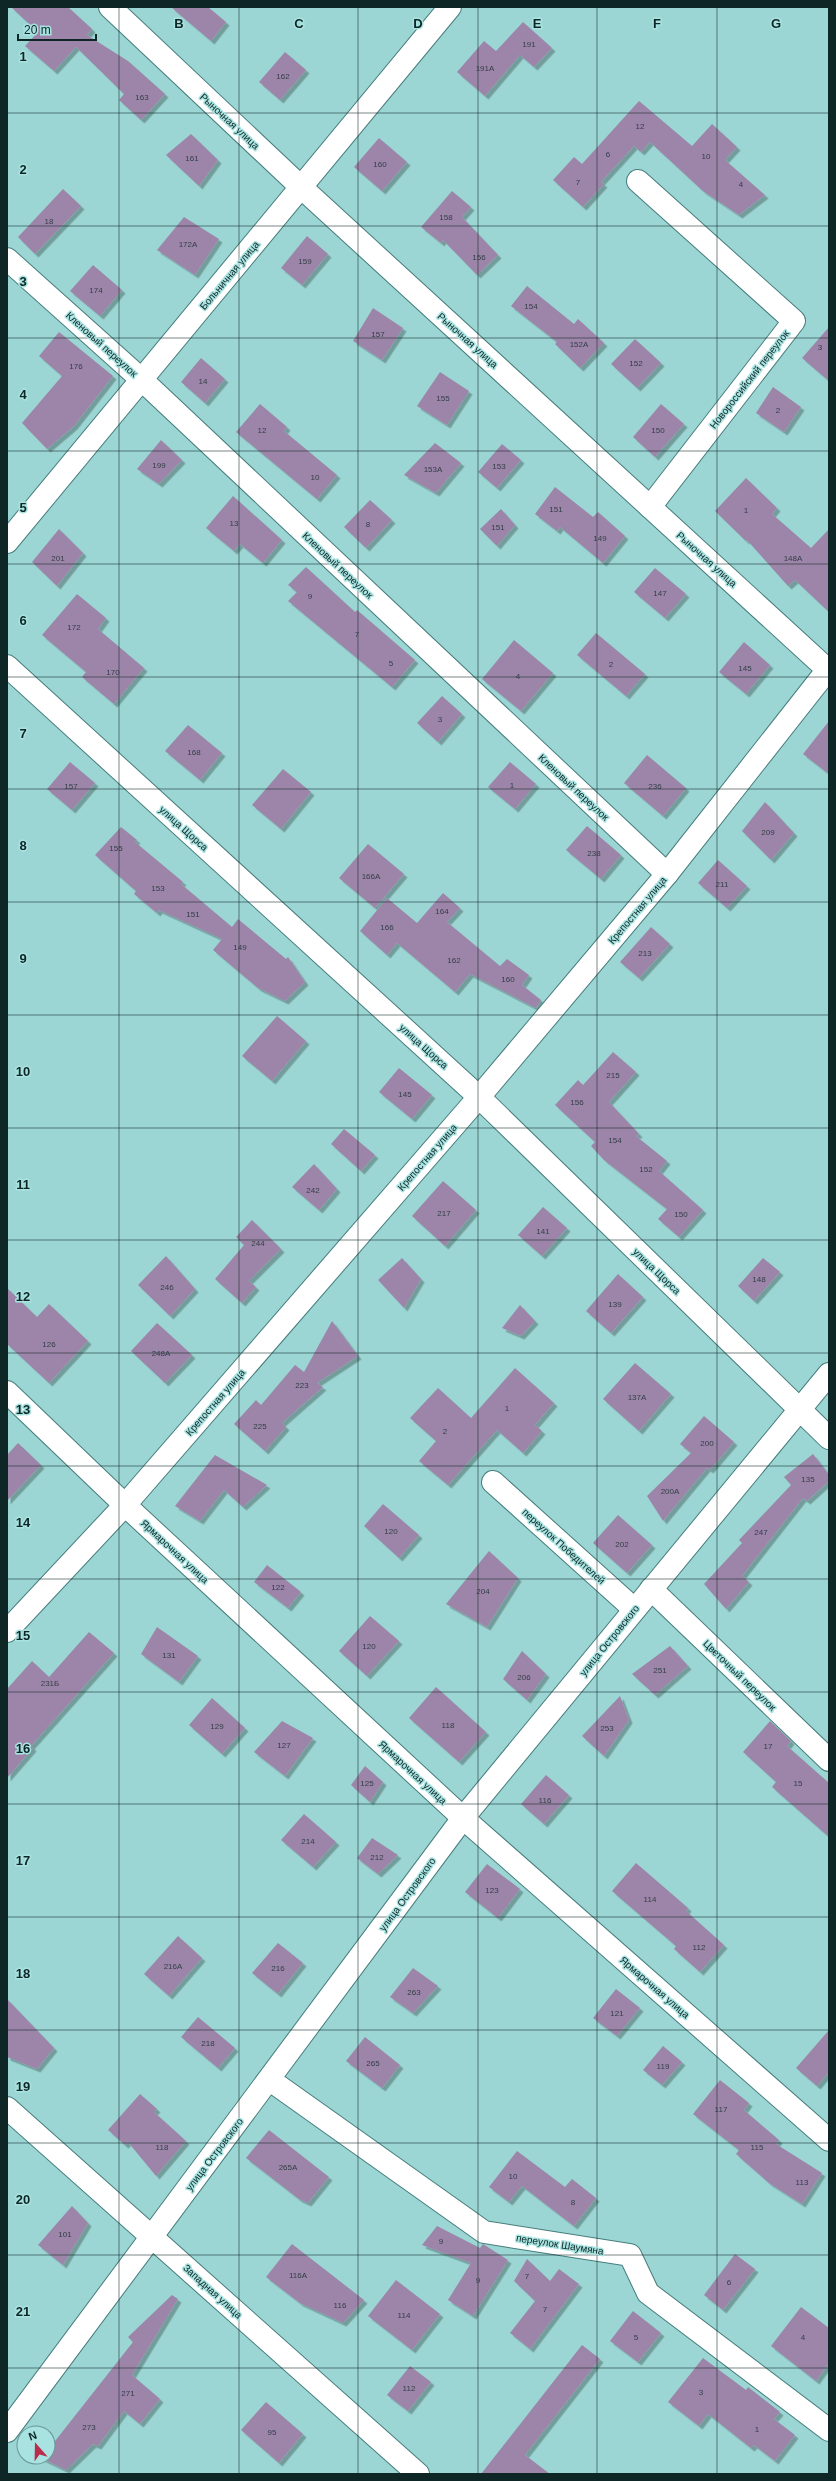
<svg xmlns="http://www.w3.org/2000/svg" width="836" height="2481" font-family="Arial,sans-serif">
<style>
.building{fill:#9d85aa;filter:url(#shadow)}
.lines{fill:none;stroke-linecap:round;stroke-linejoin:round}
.minor-casing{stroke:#457d7c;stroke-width:24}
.minor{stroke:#fff;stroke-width:22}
.grid{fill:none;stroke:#0e2625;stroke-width:1;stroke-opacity:0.55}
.labels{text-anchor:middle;stroke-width:3;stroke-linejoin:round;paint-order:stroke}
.number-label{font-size:8px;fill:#323e46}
.street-label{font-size:10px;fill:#0e2625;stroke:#a8e3e1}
.grid-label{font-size:13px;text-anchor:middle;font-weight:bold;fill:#0e2625;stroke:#a8e3e1;stroke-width:3;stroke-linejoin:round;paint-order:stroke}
</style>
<defs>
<filter id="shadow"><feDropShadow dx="3.5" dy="3.5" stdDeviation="0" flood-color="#0004"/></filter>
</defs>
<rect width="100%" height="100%" fill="#9cd6d4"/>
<g class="building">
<path d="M 11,7 L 68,7 L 92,29 L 87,35 L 128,61 L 165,94 L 141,120 L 119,100 L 124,94 L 76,47 L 54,71 L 25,46 L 38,32 Z"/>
<path d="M 171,7 L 208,7 L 226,22 L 211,41 Z"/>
<path d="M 523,22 L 552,48 L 534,67 L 520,55 L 485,96 L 457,72 L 484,41 L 496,51 Z"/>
<path d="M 285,52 L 306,70 L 280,100 L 259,82 Z"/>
<path d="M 639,101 L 692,146 L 712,124 L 737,147 L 725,160 L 765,195 L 739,215 L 703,191 L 650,142 L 641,152 L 634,146 L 601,182 L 604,184 L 583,207 L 553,180 L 574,157 L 582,164 Z"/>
<path d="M 191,134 L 218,160 L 199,186 L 166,155 Z"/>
<path d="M 379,138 L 407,162 L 382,191 L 354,167 Z"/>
<path d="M 63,189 L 81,206 L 35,254 L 18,237 Z"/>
<path d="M 452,191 L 471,207 L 462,217 L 498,255 L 477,275 L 443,240 L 441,243 L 421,227 Z"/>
<path d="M 184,217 L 219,239 L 195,275 L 157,250 Z"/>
<path d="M 307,236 L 328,254 L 302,285 L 281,268 Z"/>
<path d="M 93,265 L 122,290 L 100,316 L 70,291 Z"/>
<path d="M 527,286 L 574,324 L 578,319 L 604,343 L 580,368 L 555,344 L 557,342 L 511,306 Z"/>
<path d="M 373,308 L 403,328 L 382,360 L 353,341 Z"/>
<path d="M 829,327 L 829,381 L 802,358 Z"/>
<path d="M 59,332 L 113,376 L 74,426 L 47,449 L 22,423 L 62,376 L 39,356 Z"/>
<path d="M 635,339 L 661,363 L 637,388 L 611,364 Z"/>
<path d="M 201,358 L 225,379 L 205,403 L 181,382 Z"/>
<path d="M 440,372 L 469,391 L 447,425 L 417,406 Z"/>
<path d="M 773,387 L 801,407 L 784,432 L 756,413 Z"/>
<path d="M 260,404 L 287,427 L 284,431 L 337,475 L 317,499 L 236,432 Z"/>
<path d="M 661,404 L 684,424 L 655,457 L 633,437 Z"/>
<path d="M 161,440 L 182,460 L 159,484 L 137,469 Z"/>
<path d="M 435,443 L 461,463 L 436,493 L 404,475 Z"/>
<path d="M 502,444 L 521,460 L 497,488 L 478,472 Z"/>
<path d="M 746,478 L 777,508 L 772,514 L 811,548 L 829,529 L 829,612 L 795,580 L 788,586 L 747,540 L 746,541 L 715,511 Z"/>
<path d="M 555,487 L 593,517 L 598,512 L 625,536 L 603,563 L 560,527 L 557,531 L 535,514 Z"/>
<path d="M 233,496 L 282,540 L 263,563 L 240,544 L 234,551 L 206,528 Z"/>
<path d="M 370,500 L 392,520 L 366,548 L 344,527 Z"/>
<path d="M 501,509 L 515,525 L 497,546 L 480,529 Z"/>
<path d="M 59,529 L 83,553 L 57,586 L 32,562 Z"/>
<path d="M 306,567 L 355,612 L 357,610 L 415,660 L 392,687 L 288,601 L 297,592 L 288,585 Z"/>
<path d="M 655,568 L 686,594 L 665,618 L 634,592 Z"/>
<path d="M 77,594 L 106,618 L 98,629 L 144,668 L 114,704 L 82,677 L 86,672 L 42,635 Z"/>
<path d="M 596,633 L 645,674 L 626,696 L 577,655 Z"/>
<path d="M 514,640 L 553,673 L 521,711 L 482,679 Z"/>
<path d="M 744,642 L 770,665 L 746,694 L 719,672 Z"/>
<path d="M 442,696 L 462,714 L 438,742 L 417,723 Z"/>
<path d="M 829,721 L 829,774 L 803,754 Z"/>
<path d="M 188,725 L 222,753 L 200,780 L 165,751 Z"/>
<path d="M 647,755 L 686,788 L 663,816 L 624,783 Z"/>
<path d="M 70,762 L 95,783 L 72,810 L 47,789 Z"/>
<path d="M 510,762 L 536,784 L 515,809 L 488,787 Z"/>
<path d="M 283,769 L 311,792 L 281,829 L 252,805 Z"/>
<path d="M 765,802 L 794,833 L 771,860 L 742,831 Z"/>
<path d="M 587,826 L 621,855 L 601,879 L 566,850 Z"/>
<path d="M 121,827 L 137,840 L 135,842 L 183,882 L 181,884 L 232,927 L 238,919 L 286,959 L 288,957 L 305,982 L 285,1001 L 258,988 L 213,950 L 222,939 L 159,910 L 157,913 L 134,894 L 136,891 L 95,855 Z"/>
<path d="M 368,844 L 404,874 L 375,908 L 339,878 Z"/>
<path d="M 718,860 L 747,886 L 727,908 L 698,883 Z"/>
<path d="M 443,893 L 460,908 L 447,922 L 500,966 L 507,959 L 529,975 L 522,985 L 541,1000 L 536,1008 L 470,974 L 455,992 L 397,943 L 387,955 L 360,931 L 387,898 L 417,923 Z"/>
<path d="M 651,927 L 670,944 L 639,978 L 620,962 Z"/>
<path d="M 277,1016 L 306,1041 L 272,1081 L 242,1056 Z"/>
<path d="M 613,1052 L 636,1072 L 609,1102 L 639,1134 L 636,1136 L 667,1161 L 659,1171 L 703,1210 L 679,1237 L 658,1219 L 667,1209 L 604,1160 L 591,1146 L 595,1142 L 555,1105 L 578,1080 L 583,1085 Z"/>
<path d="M 399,1068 L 432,1095 L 412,1119 L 379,1092 Z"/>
<path d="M 344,1129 L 375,1155 L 361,1171 L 331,1144 Z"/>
<path d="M 314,1164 L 337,1189 L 319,1210 L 292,1187 Z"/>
<path d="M 443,1181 L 476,1210 L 445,1246 L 412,1216 Z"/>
<path d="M 543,1207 L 567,1228 L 542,1256 L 518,1235 Z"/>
<path d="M 252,1220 L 281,1249 L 249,1281 L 256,1287 L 242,1303 L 215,1279 L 244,1245 L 236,1237 Z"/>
<path d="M 166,1256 L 195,1289 L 170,1316 L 138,1285 Z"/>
<path d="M 402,1258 L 421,1279 L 404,1308 L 378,1280 Z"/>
<path d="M 763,1258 L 780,1272 L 754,1301 L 738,1286 Z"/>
<path d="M 618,1274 L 643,1297 L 611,1333 L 586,1311 Z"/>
<path d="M 7,1288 L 37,1317 L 49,1304 L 88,1341 L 49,1383 L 7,1344 Z"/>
<path d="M 520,1305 L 535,1321 L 521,1336 L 502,1328 Z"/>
<path d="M 332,1321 L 358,1356 L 317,1383 L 323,1387 L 282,1423 L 286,1427 L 265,1451 L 234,1424 L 256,1400 L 261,1405 L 295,1365 L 304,1372 Z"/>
<path d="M 157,1323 L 192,1355 L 165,1383 L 131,1351 Z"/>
<path d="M 635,1363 L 671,1394 L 639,1431 L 603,1399 Z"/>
<path d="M 515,1368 L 554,1403 L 535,1425 L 542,1431 L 523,1453 L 497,1430 L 448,1485 L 419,1461 L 436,1441 L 410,1418 L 438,1388 L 471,1418 Z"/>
<path d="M 704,1416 L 734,1442 L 710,1470 L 707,1468 L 663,1521 L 647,1496 L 691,1453 L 680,1444 Z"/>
<path d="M 18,1443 L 41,1465 L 7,1501 L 7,1455 Z"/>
<path d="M 813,1454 L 829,1475 L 829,1481 L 807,1501 L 803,1498 L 742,1576 L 749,1582 L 726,1609 L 704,1584 L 742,1543 L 739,1540 L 791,1485 L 784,1477 Z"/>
<path d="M 215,1455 L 267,1485 L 243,1507 L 224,1490 L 200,1521 L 175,1506 Z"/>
<path d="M 383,1504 L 419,1535 L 399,1558 L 364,1526 Z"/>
<path d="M 618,1515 L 652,1545 L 627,1573 L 593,1543 Z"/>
<path d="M 489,1551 L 518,1578 L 487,1627 L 446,1604 Z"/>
<path d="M 267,1565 L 301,1592 L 288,1608 L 254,1582 Z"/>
<path d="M 370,1616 L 399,1641 L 367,1676 L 339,1651 Z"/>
<path d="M 157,1627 L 198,1656 L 179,1682 L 141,1654 Z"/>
<path d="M 89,1632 L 114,1653 L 31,1746 L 33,1748 L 7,1778 L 7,1689 L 32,1661 L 49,1677 Z"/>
<path d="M 670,1646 L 688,1666 L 655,1695 L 632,1674 Z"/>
<path d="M 522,1651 L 546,1674 L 527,1700 L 503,1679 Z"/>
<path d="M 436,1687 L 486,1732 L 459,1762 L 409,1718 Z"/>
<path d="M 620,1696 L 629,1720 L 604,1756 L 582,1736 Z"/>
<path d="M 212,1698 L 245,1728 L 222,1754 L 189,1725 Z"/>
<path d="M 282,1721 L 313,1738 L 285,1776 L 254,1752 Z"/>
<path d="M 770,1721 L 791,1741 L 787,1746 L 829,1783 L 829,1837 L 772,1787 L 776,1782 L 743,1752 Z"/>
<path d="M 365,1766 L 383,1782 L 370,1802 L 351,1785 Z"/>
<path d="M 546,1775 L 569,1795 L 544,1824 L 521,1804 Z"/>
<path d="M 304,1814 L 336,1842 L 313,1867 L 281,1840 Z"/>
<path d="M 372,1838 L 398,1855 L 378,1874 L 357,1858 Z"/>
<path d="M 636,1863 L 688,1908 L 686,1911 L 724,1945 L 700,1972 L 674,1949 L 676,1946 L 612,1891 Z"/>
<path d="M 487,1864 L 520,1889 L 498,1918 L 465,1892 Z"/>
<path d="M 178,1936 L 202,1958 L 169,1996 L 144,1974 Z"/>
<path d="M 278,1943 L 303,1963 L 278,1994 L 252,1973 Z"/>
<path d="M 413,1968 L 438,1986 L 413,2013 L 390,1997 Z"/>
<path d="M 616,1989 L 640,2008 L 617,2036 L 593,2018 Z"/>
<path d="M 7,1999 L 54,2048 L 37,2069 L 7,2057 Z"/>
<path d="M 198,2017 L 235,2048 L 218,2068 L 181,2037 Z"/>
<path d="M 829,2030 L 829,2072 L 817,2086 L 796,2068 Z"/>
<path d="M 365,2037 L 400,2065 L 382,2088 L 346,2061 Z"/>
<path d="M 663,2046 L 682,2062 L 662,2085 L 643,2070 Z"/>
<path d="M 720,2080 L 749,2103 L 744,2110 L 779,2140 L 776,2144 L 822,2173 L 802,2204 L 769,2183 L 736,2154 L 739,2150 L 693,2114 Z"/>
<path d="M 140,2094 L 157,2109 L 154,2112 L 186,2141 L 156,2176 L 128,2142 L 125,2145 L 108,2130 Z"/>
<path d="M 269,2130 L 329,2177 L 308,2203 L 299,2199 L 246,2158 Z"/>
<path d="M 517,2151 L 565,2187 L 572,2179 L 596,2198 L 574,2226 L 522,2186 L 509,2202 L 489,2187 Z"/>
<path d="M 72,2206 L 88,2223 L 63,2265 L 38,2245 Z"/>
<path d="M 437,2226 L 480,2248 L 483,2244 L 508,2260 L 473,2316 L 448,2300 L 471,2263 L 422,2245 Z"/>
<path d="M 292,2244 L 364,2300 L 343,2323 L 300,2303 L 266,2277 Z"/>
<path d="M 735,2254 L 755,2269 L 723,2310 L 704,2295 Z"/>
<path d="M 527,2259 L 550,2281 L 559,2269 L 579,2284 L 530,2349 L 510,2333 L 535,2301 L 514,2281 Z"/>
<path d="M 396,2280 L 440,2314 L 412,2350 L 368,2316 Z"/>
<path d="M 172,2295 L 178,2299 L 132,2375 L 160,2399 L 140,2424 L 124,2411 L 98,2446 L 93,2444 L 66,2470 L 41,2458 L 48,2457 L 48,2450 L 133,2342 L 128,2337 Z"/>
<path d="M 801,2307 L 829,2328 L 829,2363 L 816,2381 L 771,2346 Z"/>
<path d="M 633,2311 L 661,2333 L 638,2362 L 610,2341 Z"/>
<path d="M 582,2345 L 600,2359 L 525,2455 L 550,2474 L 481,2474 Z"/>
<path d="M 703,2358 L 746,2390 L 748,2387 L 780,2412 L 774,2419 L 795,2435 L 775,2461 L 754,2445 L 751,2448 L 708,2414 L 699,2426 L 668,2402 Z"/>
<path d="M 410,2366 L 431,2382 L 408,2411 L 387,2395 Z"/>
<path d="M 266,2402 L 303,2434 L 279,2463 L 241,2430 Z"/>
</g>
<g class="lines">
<defs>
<g id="minor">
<path d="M 110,7 L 302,188 L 829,671"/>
<path d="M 638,181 L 794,321 L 650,507"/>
<path d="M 7,259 L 142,380 L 667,874"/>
<path d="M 7,542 L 450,7"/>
<path d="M 7,666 L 479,1097 L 829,1438"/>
<path d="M 7,1392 L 125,1505 L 463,1818 L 829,2140"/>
<path d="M 493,1482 L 634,1609"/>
<path d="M 651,1589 L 829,1760"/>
<path d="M 7,1631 L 125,1505 L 479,1097 L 667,874 L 829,668"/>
<path d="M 270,2080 L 484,2232 L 630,2255 L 648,2293 L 829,2430"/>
<path d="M 7,2108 L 418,2474"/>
<path d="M 7,2431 L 463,1818 L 829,1374"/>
</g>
</defs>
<use href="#minor" class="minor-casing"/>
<use href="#minor" class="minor"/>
</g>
<path class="grid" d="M 119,7 L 119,2474M 239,7 L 239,2474M 358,7 L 358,2474M 478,7 L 478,2474M 597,7 L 597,2474M 717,7 L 717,2474M 7,113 L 829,113M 7,226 L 829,226M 7,338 L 829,338M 7,451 L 829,451M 7,564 L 829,564M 7,677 L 829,677M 7,789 L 829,789M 7,902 L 829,902M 7,1015 L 829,1015M 7,1128 L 829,1128M 7,1240 L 829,1240M 7,1353 L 829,1353M 7,1466 L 829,1466M 7,1579 L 829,1579M 7,1692 L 829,1692M 7,1804 L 829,1804M 7,1917 L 829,1917M 7,2030 L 829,2030M 7,2143 L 829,2143M 7,2255 L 829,2255M 7,2368 L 829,2368"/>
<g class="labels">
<g class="number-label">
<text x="529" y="47">191</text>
<text x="485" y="71">191А</text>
<text x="283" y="79">162</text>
<text x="142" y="100">163</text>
<text x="640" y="129">12</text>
<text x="608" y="157">6</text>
<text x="706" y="159">10</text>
<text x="192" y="161">161</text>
<text x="380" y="167">160</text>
<text x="578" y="185">7</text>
<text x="741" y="187">4</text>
<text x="446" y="220">158</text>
<text x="49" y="224">18</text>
<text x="188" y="247">172А</text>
<text x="479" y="260">156</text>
<text x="305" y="264">159</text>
<text x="96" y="293">174</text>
<text x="531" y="309">154</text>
<text x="378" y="337">157</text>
<text x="579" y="347">152А</text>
<text x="820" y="350">3</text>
<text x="636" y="366">152</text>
<text x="76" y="369">176</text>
<text x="203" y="384">14</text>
<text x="443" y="401">155</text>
<text x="778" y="413">2</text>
<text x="262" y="433">12</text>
<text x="658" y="433">150</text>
<text x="159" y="468">199</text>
<text x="499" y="469">153</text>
<text x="433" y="472">153А</text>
<text x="315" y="480">10</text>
<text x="556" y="512">151</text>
<text x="746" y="513">1</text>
<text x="234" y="526">13</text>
<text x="368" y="527">8</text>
<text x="498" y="530">151</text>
<text x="600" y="541">149</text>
<text x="58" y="561">201</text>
<text x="793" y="561">148А</text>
<text x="660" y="596">147</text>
<text x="310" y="599">9</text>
<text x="74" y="630">172</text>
<text x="357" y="637">7</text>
<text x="391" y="666">5</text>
<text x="611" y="667">2</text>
<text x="745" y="671">145</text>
<text x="113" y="675">170</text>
<text x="518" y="679">4</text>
<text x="440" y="722">3</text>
<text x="194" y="755">168</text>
<text x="512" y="788">1</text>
<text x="71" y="789">157</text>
<text x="655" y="789">236</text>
<text x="768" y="835">209</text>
<text x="116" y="851">155</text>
<text x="594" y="856">238</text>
<text x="371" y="879">166А</text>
<text x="722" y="887">211</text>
<text x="158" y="891">153</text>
<text x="442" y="914">164</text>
<text x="193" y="917">151</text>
<text x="387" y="930">166</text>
<text x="240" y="950">149</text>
<text x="645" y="956">213</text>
<text x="454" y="963">162</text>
<text x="508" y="982">160</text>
<text x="613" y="1078">215</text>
<text x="405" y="1097">145</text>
<text x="577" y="1105">156</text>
<text x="615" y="1143">154</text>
<text x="646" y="1172">152</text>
<text x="313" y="1193">242</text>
<text x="444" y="1216">217</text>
<text x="681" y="1217">150</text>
<text x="543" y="1234">141</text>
<text x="258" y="1246">244</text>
<text x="759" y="1282">148</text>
<text x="167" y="1290">246</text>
<text x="615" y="1307">139</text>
<text x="49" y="1347">126</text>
<text x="161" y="1356">248А</text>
<text x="302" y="1388">223</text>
<text x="637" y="1400">137А</text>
<text x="507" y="1411">1</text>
<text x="260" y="1429">225</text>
<text x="445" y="1434">2</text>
<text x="707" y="1446">200</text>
<text x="808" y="1482">135</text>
<text x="670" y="1494">200А</text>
<text x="391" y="1534">120</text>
<text x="761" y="1535">247</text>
<text x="622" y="1547">202</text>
<text x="278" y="1590">122</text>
<text x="483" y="1594">204</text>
<text x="369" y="1649">120</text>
<text x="169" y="1658">131</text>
<text x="660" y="1673">251</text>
<text x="524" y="1680">206</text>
<text x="50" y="1686">231Б</text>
<text x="448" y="1728">118</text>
<text x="217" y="1729">129</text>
<text x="607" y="1731">253</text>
<text x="284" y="1748">127</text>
<text x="768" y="1749">17</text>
<text x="367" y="1786">125</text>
<text x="798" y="1786">15</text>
<text x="545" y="1803">116</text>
<text x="308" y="1844">214</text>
<text x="377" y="1860">212</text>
<text x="492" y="1893">123</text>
<text x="650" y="1902">114</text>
<text x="699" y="1950">112</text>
<text x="173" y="1969">216А</text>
<text x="278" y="1971">216</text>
<text x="414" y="1995">263</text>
<text x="617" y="2016">121</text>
<text x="208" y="2046">218</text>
<text x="373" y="2066">265</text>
<text x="663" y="2069">119</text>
<text x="721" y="2112">117</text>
<text x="162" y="2150">118</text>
<text x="757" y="2150">115</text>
<text x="288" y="2170">265А</text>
<text x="513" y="2179">10</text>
<text x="802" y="2185">113</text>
<text x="573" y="2205">8</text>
<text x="65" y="2237">101</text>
<text x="441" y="2244">9</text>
<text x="298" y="2278">116А</text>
<text x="527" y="2279">7</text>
<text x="478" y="2283">9</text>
<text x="729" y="2285">6</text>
<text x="340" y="2308">116</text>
<text x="545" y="2312">7</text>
<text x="404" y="2318">114</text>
<text x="636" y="2340">5</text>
<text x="803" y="2340">4</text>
<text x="409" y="2391">112</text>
<text x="701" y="2395">3</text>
<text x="128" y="2396">271</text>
<text x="89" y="2430">273</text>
<text x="757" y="2432">1</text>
<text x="272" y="2435">95</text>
</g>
<g class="street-label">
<text transform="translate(230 121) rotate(43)" y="4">Рыночная улица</text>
<text transform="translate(229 275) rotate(-50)" y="4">Больничная улица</text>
<text transform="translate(468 340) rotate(42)" y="4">Рыночная улица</text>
<text transform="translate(102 344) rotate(42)" y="4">Кленовый переулок</text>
<text transform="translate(749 379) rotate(-52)" y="4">Новороссийский переулок</text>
<text transform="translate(707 559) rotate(42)" y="4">Рыночная улица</text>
<text transform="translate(338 565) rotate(43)" y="4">Кленовый переулок</text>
<text transform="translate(574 787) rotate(43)" y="4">Кленовый переулок</text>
<text transform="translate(184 828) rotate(42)" y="4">улица Щорса</text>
<text transform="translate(637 910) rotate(-50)" y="4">Крепостная улица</text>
<text transform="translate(424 1046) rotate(42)" y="4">улица Щорса</text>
<text transform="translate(427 1157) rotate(-49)" y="4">Крепостная улица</text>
<text transform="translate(657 1271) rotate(44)" y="4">улица Щорса</text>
<text transform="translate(215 1402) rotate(-49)" y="4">Крепостная улица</text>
<text transform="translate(564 1546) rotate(42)" y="4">переулок Победителей</text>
<text transform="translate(175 1551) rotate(43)" y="4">Ярмарочная улица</text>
<text transform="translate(609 1640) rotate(-51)" y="4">улица Островского</text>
<text transform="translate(740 1675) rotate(44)" y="4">Цветочный переулок</text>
<text transform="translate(413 1772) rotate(43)" y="4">Ярмарочная улица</text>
<text transform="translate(407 1894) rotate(-54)" y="4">улица Островского</text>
<text transform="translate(655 1987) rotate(41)" y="4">Ярмарочная улица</text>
<text transform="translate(214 2154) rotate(-53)" y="4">улица Островского</text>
<text transform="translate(560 2244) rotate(9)" y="4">переулок Шаумяна</text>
<text transform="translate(213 2291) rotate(42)" y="4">Западная улица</text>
</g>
</g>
<g class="grid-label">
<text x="179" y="28">B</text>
<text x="299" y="28">C</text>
<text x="418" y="28">D</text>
<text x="537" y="28">E</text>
<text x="657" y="28">F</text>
<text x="776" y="28">G</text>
<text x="23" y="61">1</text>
<text x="23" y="174">2</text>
<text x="23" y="286">3</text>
<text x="23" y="399">4</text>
<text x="23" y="512">5</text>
<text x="23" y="625">6</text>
<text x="23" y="738">7</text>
<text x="23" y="850">8</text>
<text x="23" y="963">9</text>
<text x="23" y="1076">10</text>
<text x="23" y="1189">11</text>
<text x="23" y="1301">12</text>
<text x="23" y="1414">13</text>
<text x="23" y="1527">14</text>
<text x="23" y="1640">15</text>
<text x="23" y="1753">16</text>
<text x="23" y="1865">17</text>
<text x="23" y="1978">18</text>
<text x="23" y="2091">19</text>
<text x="23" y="2204">20</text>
<text x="23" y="2316">21</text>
</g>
<rect width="836" height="2481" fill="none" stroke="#0e2625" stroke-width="16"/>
<g transform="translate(36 2445) rotate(340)"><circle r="19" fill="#a8e3e1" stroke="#6a9796"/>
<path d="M0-3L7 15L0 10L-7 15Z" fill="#bb2b4b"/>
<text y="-6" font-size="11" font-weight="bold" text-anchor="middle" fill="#0e2625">N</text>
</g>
<path d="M18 34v6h78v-6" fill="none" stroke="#0e2625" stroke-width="2"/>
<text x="24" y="34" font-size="12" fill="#0e2625" stroke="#a8e3e1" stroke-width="3" paint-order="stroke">20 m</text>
</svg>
